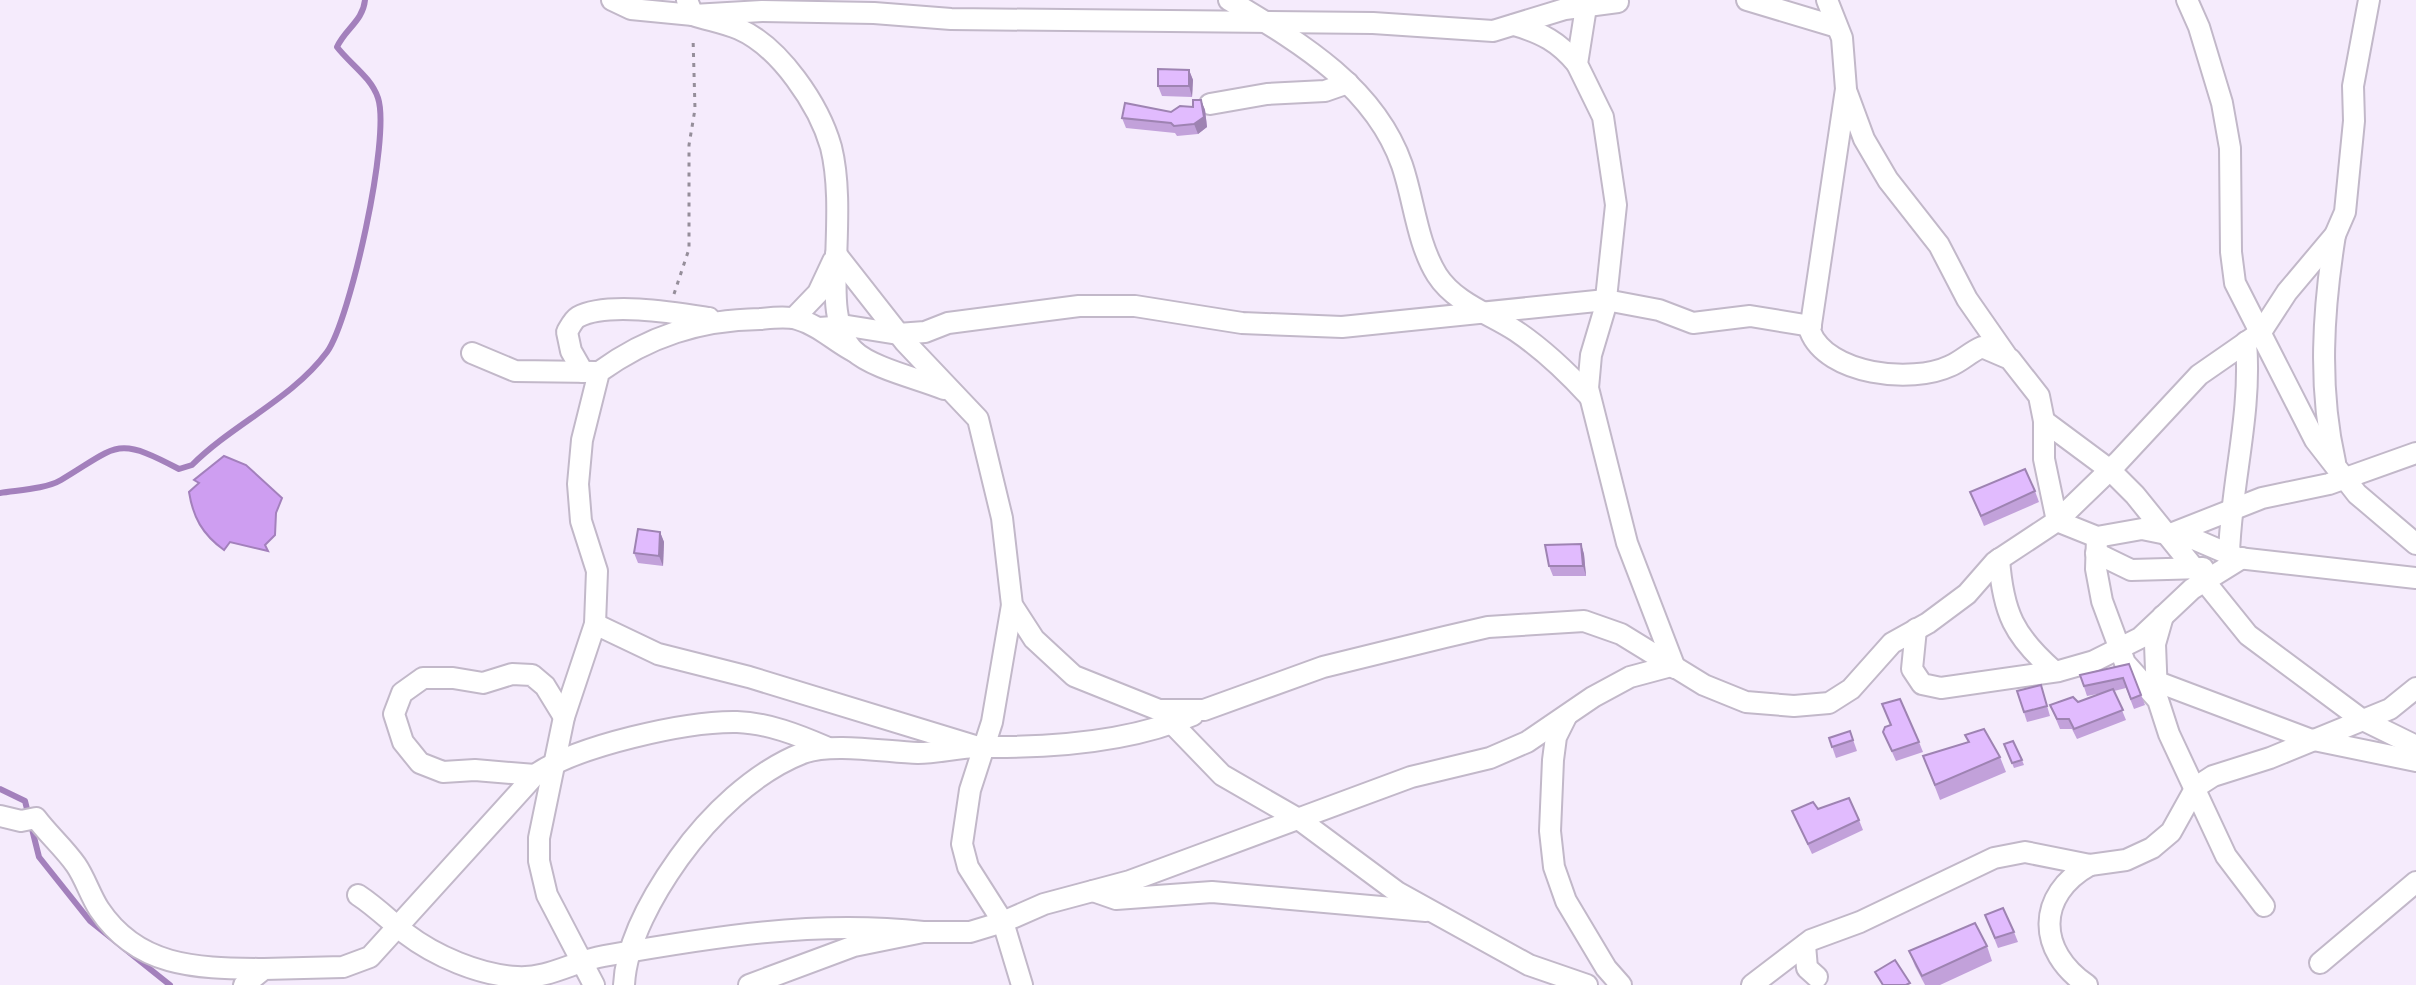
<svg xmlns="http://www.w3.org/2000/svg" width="2416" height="985" font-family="'Alegreya Sans',sans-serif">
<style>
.water{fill:#ce9ef1;stroke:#a380bc;stroke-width:2}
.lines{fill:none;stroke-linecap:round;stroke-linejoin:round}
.stream{stroke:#a380bc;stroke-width:6}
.minor-casing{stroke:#c2b8c9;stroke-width:24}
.path{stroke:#958e9a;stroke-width:3;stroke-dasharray:4 6;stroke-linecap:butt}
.minor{stroke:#fff;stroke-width:20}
.wall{fill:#c2a1da}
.shaded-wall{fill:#9e83b2}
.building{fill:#e1bbfe;stroke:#9e83b2;stroke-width:2}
</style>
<rect width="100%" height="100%" fill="#f5ebfc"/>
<path class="water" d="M 224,456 L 246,465 L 282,498 L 276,513 L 275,535 L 265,545 L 268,551 L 230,542 L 224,550 C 202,534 193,517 189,492 L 199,483 L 194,480 Z"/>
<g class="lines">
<g class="stream">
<path d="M 0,493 C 18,490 46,489 61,480 C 118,446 115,435 179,469 L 192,465 C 233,424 292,399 327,352 C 350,320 391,137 378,98 C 371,77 350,64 337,47 C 345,29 363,21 365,0"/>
<path d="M 0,789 L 25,801 L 39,857 L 90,921 L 170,985"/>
</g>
<defs>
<g id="minor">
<path d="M 612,0 L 631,9 L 693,15 L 762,11 L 874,13 L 951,19 L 1373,23 L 1493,31 L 1565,9 L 1618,2"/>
<path d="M 687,0 L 693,15 C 708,20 725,23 739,29 C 780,47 819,105 831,147 C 840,183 837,227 836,263 C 835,291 833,330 854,351 C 872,368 920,379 944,389"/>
<path d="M 1229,0 C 1297,41 1374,85 1402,165 C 1414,200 1417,243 1437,275 C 1455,303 1490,314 1516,331 C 1544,350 1567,372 1589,396"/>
<path d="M 1747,0 L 1837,27"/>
<path d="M 1827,0 L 1842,38 L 1846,89 L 1810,331 C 1827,375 1912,384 1950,366 C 1962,361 1970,352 1982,347 L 2010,359 L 2039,396 L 2044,421 L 2044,459 L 2057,521"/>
<path d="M 2187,0 L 2199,27 L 2222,103 L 2230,148 L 2231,252 L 2235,283 L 2315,440 L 2357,494 L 2416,544"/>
<path d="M 1586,7 L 1577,64 L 1603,117 L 1616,205 L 1605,308 L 1591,355 L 1588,388 L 1627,543 L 1675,668"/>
<path d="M 1514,25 C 1542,33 1559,42 1577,64"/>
<path d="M 1847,93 L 1864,139 L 1888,180 L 1939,245 L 1967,299 L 2006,355"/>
<path d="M 1210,104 L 1267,94 L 1325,91 L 1348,83"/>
<path d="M 836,254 L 905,342 L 978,419 L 1002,518 L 1012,605 L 1034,639 L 1074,676 L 1159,710 L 1204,710 L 1323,667 L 1445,637 L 1488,627 L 1584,621 L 1621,634 L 1704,685 L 1746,702 L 1794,706 L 1829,703 L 1851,689 L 1892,643 L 1928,623 L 1967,594 L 1995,562 L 2057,521 L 2097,537 L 2142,529 L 2196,540 L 2238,558 L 2416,578"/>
<path d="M 794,318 L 818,293 L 833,261"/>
<path d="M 819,328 L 848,326 L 898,334 L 925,332 L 948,323 L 1079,306 L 1135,306 L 1242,323 L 1342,327 L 1606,300 L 1659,310 L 1693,323 L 1750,316 L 1811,326"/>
<path d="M 472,353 L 515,371 L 595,372"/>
<path d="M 583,372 L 571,351 L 567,332 C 570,327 573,320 578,317 C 607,301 677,313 709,318"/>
<path d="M 2044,421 L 2110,470 L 2135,495 L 2248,635 L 2361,719 L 2416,746"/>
<path d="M 2335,462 C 2318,387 2323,310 2335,235"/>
<path d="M 2057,521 L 2118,462 L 2199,375 L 2261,332 L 2287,292 L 2335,235 L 2345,212 L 2354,121 L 2353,86 L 2369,0"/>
<path d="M 2168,535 L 2262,498 L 2329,484 L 2416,453"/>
<path d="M 2097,537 L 2096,569 L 2102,601 L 2125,663 L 2158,700 L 2169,734 L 2226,856 L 2264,906"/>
<path d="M 2096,553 L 2131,570 L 2203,568"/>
<path d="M 2229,554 C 2231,483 2252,414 2246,342"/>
<path d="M 1999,559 C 2003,613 2014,636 2054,671"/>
<path d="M 1012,605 L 992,722 L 970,790 L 962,844 L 968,867 L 1003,922 L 1044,904 L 1130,881 L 1411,777 L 1490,758 L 1527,742 L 1593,697 L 1630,677 L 1671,666"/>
<path d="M 595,624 L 658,654 L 749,677 L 975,746"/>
<path d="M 1916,629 L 1912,669 L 1922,684 L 1941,688 L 2059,671 L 2094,661 L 2140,638 L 2192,589 L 2242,558"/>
<path d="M 2155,681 L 2309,739 L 2416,761"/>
<path d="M 2157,695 L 2155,644 L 2163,616"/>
<path d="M 1165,716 L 1222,775 L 1300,820 L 1397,892 L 1529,965 L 1587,985"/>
<path d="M 1566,717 L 1556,737 L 1553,760 L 1550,831 L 1554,867 L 1566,901 L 1606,968 L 1621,985"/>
<path d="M 535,775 L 475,770 L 443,772 L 420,763 L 403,742 L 394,714 L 402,693 L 423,678 L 453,678 L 483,683 L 512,674 L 532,675 L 545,686 L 564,717"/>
<path d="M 0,816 L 21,821 L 36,818 C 48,834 64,848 76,865 C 85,878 90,895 99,909 C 139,969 199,968 264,969"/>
<path d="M 1093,891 L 1116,899 L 1212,892 L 1426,911"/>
<path d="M 358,895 C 375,906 389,920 405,933 C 435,956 479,975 517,977 C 549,979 574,961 604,956 C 712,937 814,920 923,932"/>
<path d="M 1805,945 L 1807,968 L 1817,977"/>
<path d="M 2320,963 L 2416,882"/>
<path d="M 244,985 L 264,969 L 343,967 L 370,957 L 535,775 C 576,746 686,721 737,722 C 768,723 798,735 826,747"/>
<path d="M 594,985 L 547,895 L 539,861 L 539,838 L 564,717 L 595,624 L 597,571 L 581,521 L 578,484 L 582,440 L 599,372 C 649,336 699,320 760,319 C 771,318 786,316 797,319 C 819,325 835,342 855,352"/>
<path d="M 624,985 C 626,942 654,893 679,858 C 709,816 754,772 803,753 C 832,742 886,752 918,753 C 938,753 958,747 979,747 C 1048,748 1129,743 1193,715"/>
<path d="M 749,985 L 854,946 L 923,932 L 970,932 L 1003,922 L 1022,985"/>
<path d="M 1752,985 L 1811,940 L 1860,922 L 1994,858 L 2025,852 L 2090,865 L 2126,860 L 2152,848 L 2171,832 L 2196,787 L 2213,776 L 2270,758 L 2390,709 L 2416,688"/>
<path d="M 2087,985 C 2037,951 2036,895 2090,865"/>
</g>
</defs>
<use href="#minor" class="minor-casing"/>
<path class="path" d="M 674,294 L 689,249 L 689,145 L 695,109 L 693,37"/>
<use href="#minor" class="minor"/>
</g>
<g class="wall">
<path d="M 1189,70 L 1193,80 L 1192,97 L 1162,96 L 1158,86 Z"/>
<path d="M 1201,100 L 1205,110 L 1207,127 L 1198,134 L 1177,136 L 1175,133 L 1126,128 L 1122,118 L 1171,112 L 1193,107 Z"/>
<path d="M 2035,491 L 2039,502 L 1984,526 L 1970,492 Z"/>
<path d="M 660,532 L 664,542 L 663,566 L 638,563 L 634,553 Z"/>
<path d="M 1581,544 L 1584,554 L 1586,576 L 1553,576 L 1549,566 Z"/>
<path d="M 2129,664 L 2145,705 L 2134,709 L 2126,688 L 2114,691 L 2126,720 L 2077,739 L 2072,729 L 2060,729 L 2050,705 L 2078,702 L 2103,693 L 2087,696 L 2080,675 Z"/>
<path d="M 2041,685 L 2050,716 L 2027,722 L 2017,691 Z"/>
<path d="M 1850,731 L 1857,751 L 1836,758 L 1829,738 Z"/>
<path d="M 1883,732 L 1919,742 L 1923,752 L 1896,761 Z"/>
<path d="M 1965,735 L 2000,757 L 2006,772 L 1940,800 L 1923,756 L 1968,742 Z"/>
<path d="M 2004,744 L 2022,760 L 2024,765 L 2014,768 Z"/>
<path d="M 1792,811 L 1859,820 L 1863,830 L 1812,854 Z"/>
<path d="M 1985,915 L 2014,932 L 2018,942 L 1998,948 Z"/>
<path d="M 1987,946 L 1992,961 L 1940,985 L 1925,985 L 1915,966 L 1909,951 Z"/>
</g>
<g class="shaded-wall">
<path d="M 1189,70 L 1193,80 L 1192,97 L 1189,86 Z"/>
<path d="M 1201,100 L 1205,110 L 1207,127 L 1198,134 L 1194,124 Z"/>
<path d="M 660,532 L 664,542 L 663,566 L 659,556 Z"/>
<path d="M 1581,544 L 1584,554 L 1586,576 L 1583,566 Z"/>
</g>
<g class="building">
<path d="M 1158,69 L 1189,70 L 1189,86 L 1158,86 Z"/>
<path d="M 1193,100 L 1201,100 L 1204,117 L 1194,124 L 1174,126 L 1171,123 L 1122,118 L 1125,103 L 1171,112 L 1180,106 L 1193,107 Z"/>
<path d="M 2025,469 L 2035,491 L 1981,516 L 1970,492 Z"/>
<path d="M 638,529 L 660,532 L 659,556 L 634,553 Z"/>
<path d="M 1581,544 L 1583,566 L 1549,566 L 1545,545 Z"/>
<path d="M 2129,664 L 2141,695 L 2131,699 L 2123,678 L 2084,686 L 2080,675 Z"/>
<path d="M 2041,685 L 2047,706 L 2024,712 L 2017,691 Z"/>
<path d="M 2113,689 L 2123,710 L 2074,729 L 2069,719 L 2057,719 L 2050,705 L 2073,697 L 2078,702 Z"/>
<path d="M 1900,699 L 1919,742 L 1892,751 L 1883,732 L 1885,727 L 1891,725 L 1882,704 Z"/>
<path d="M 1984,729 L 2000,757 L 1935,785 L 1923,756 L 1969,742 L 1965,735 Z"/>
<path d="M 1850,731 L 1853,740 L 1832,747 L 1829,738 Z"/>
<path d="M 2013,741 L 2022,760 L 2012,763 L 2004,744 Z"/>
<path d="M 1849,798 L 1859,820 L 1808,844 L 1792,811 L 1813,802 L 1818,809 Z"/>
<path d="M 2003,908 L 2014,932 L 1995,938 L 1985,915 Z"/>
<path d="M 1975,923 L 1987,946 L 1922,976 L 1909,951 Z"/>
<path d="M 1895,960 L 1910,983 L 1906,985 L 1883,985 L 1875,972 Z"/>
</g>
</svg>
